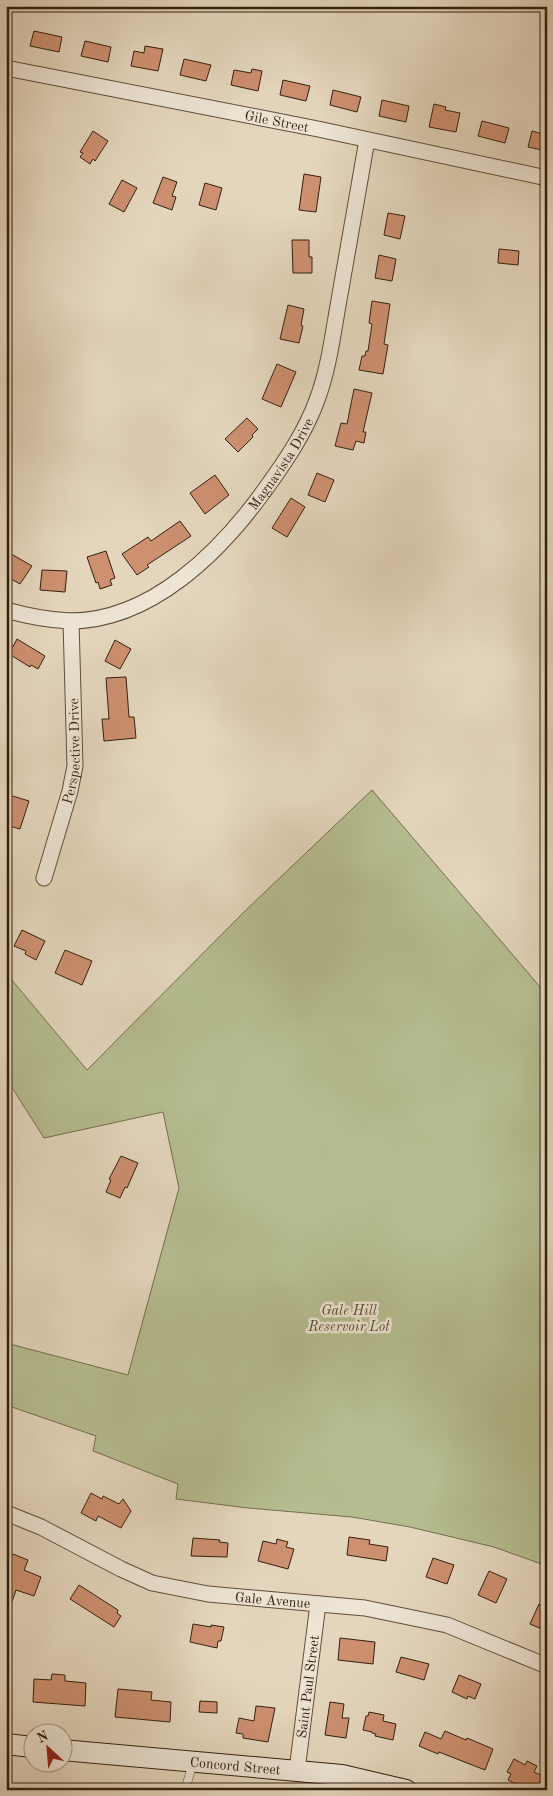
<svg xmlns="http://www.w3.org/2000/svg" width="553" height="1796" font-family="'Old Standard TT',serif">
<style>
.green{fill:#b5bd90;stroke:#746e4e}
.building{fill:#cd9071;stroke:#34200d}
.lines{fill:none;stroke-linecap:round;stroke-linejoin:round}
.lane-casing{stroke:#604e39;stroke-width:9}
.street-casing{stroke:#604e39;stroke-width:17}
.secondary-casing{stroke:#34200d;stroke-width:22}
.lane{stroke:#ede4d4;stroke-width:8}
.street{stroke:#ede4d4;stroke-width:15}
.secondary{stroke:#ede4d4;stroke-width:20}
.labels{text-anchor:middle;stroke-width:5;stroke-linejoin:round;paint-order:stroke}
.street-label{font-size:14px;fill:#34200d;stroke:#ede4d4}
.park-label{font-size:14px;font-style:italic;fill:#54472e;stroke:#ede4d4}
</style>
<rect width="100%" height="100%" fill="#e4d6bd"/>
<filter id="stains"><feTurbulence type="fractalNoise" baseFrequency=".004" numOctaves="4"/><feColorMatrix values="0 0 0 0 .2 0 0 0 0 .09 0 0 0 0 .02 0 0 0 .5 -.17"/></filter>
<radialGradient id="worn" r=".72"><stop offset=".6" stop-color="#630" stop-opacity="0"/><stop offset="1" stop-color="#630" stop-opacity=".3"/></radialGradient>
<path class="green" d="M 372,790 L 547,995 L 547,1566 L 494,1547 L 410,1527 L 352,1517 L 248,1508 L 176,1499 L 178,1484 L 93,1451 L 96,1436 L 6,1405 L 6,1343 L 128,1375 L 179,1188 L 163,1112 L 44,1138 L 6,1078 L 6,973 L 87,1070 L 245,911 Z"/>
<g class="building">
<path d="M 34,31 L 62,37 L 59,52 L 30,46 Z"/>
<path d="M 85,41 L 111,47 L 108,62 L 81,56 Z"/>
<path d="M 145,46 L 163,49 L 158,71 L 131,66 L 134,51 L 144,53 Z"/>
<path d="M 184,59 L 211,65 L 206,81 L 180,75 Z"/>
<path d="M 252,69 L 262,71 L 258,91 L 231,85 L 234,70 L 251,73 Z"/>
<path d="M 283,80 L 310,86 L 306,101 L 280,95 Z"/>
<path d="M 333,90 L 361,97 L 357,112 L 330,105 Z"/>
<path d="M 382,100 L 409,106 L 406,122 L 379,116 Z"/>
<path d="M 434,104 L 446,107 L 445,110 L 460,113 L 456,132 L 429,127 Z"/>
<path d="M 482,121 L 509,128 L 505,143 L 478,136 Z"/>
<path d="M 93,131 L 108,141 L 95,161 L 93,159 L 90,164 L 80,157 L 83,153 L 80,152 Z"/>
<path d="M 532,131 L 547,135 L 547,151 L 528,147 Z"/>
<path d="M 304,174 L 321,177 L 316,212 L 299,210 Z"/>
<path d="M 163,177 L 177,182 L 172,196 L 176,197 L 172,210 L 153,203 Z"/>
<path d="M 122,180 L 137,188 L 124,212 L 109,204 Z"/>
<path d="M 205,183 L 222,188 L 216,210 L 199,205 Z"/>
<path d="M 388,213 L 405,216 L 400,239 L 384,235 Z"/>
<path d="M 292,240 L 309,240 L 309,257 L 312,257 L 312,273 L 293,273 Z"/>
<path d="M 499,249 L 519,251 L 518,265 L 498,263 Z"/>
<path d="M 379,255 L 396,259 L 392,281 L 375,278 Z"/>
<path d="M 372,301 L 390,304 L 384,344 L 388,345 L 383,374 L 359,370 L 362,356 L 365,356 L 366,351 L 368,351 L 372,324 L 369,323 Z"/>
<path d="M 288,305 L 304,309 L 301,325 L 303,326 L 299,343 L 280,339 Z"/>
<path d="M 277,364 L 296,372 L 281,407 L 262,399 Z"/>
<path d="M 354,389 L 372,393 L 363,432 L 366,432 L 364,443 L 356,441 L 353,450 L 335,446 L 341,423 L 347,424 Z"/>
<path d="M 247,418 L 258,429 L 252,435 L 253,437 L 238,452 L 225,439 Z"/>
<path d="M 317,473 L 334,480 L 325,502 L 308,495 Z"/>
<path d="M 215,475 L 229,495 L 205,514 L 190,493 Z"/>
<path d="M 291,498 L 305,507 L 287,537 L 272,528 Z"/>
<path d="M 180,521 L 191,536 L 147,565 L 149,567 L 137,575 L 122,554 L 148,537 L 151,541 Z"/>
<path d="M 6,551 L 32,566 L 20,584 L 6,576 Z"/>
<path d="M 106,551 L 115,578 L 110,580 L 112,585 L 100,589 L 98,582 L 96,583 L 87,557 Z"/>
<path d="M 42,570 L 67,571 L 65,592 L 40,590 Z"/>
<path d="M 17,639 L 45,656 L 38,669 L 31,665 L 30,667 L 9,654 Z"/>
<path d="M 115,640 L 131,649 L 120,669 L 105,661 Z"/>
<path d="M 126,677 L 129,717 L 134,717 L 136,738 L 104,741 L 102,719 L 109,719 L 106,678 Z"/>
<path d="M 6,794 L 29,801 L 20,829 L 6,825 Z"/>
<path d="M 22,930 L 45,941 L 36,960 L 25,954 L 26,951 L 14,946 Z"/>
<path d="M 65,950 L 92,961 L 82,985 L 55,973 Z"/>
<path d="M 121,1156 L 138,1163 L 127,1188 L 125,1187 L 120,1198 L 106,1192 L 111,1180 L 109,1179 Z"/>
<path d="M 91,1493 L 102,1499 L 103,1496 L 119,1504 L 123,1499 L 131,1511 L 121,1528 L 98,1516 L 96,1521 L 81,1513 Z"/>
<path d="M 349,1537 L 370,1540 L 369,1544 L 388,1547 L 386,1561 L 347,1555 Z"/>
<path d="M 193,1538 L 220,1540 L 219,1542 L 228,1543 L 227,1557 L 191,1556 Z"/>
<path d="M 277,1539 L 288,1542 L 286,1547 L 294,1549 L 288,1569 L 258,1561 L 263,1541 L 276,1544 Z"/>
<path d="M 13,1554 L 28,1560 L 24,1570 L 41,1577 L 34,1596 L 16,1590 L 8,1614 L 6,1613 L 6,1557 L 11,1559 Z"/>
<path d="M 433,1558 L 454,1565 L 447,1584 L 426,1577 Z"/>
<path d="M 489,1571 L 507,1579 L 496,1603 L 478,1595 Z"/>
<path d="M 79,1585 L 118,1610 L 117,1613 L 121,1616 L 114,1627 L 70,1599 Z"/>
<path d="M 539,1604 L 547,1608 L 547,1631 L 530,1624 Z"/>
<path d="M 193,1624 L 211,1627 L 211,1625 L 224,1627 L 221,1641 L 218,1641 L 217,1648 L 190,1642 Z"/>
<path d="M 340,1638 L 375,1642 L 373,1664 L 338,1660 Z"/>
<path d="M 401,1657 L 429,1664 L 424,1680 L 396,1672 Z"/>
<path d="M 52,1674 L 65,1675 L 65,1681 L 86,1683 L 85,1706 L 33,1702 L 34,1679 L 51,1680 Z"/>
<path d="M 459,1675 L 481,1684 L 475,1699 L 468,1696 L 467,1699 L 452,1692 Z"/>
<path d="M 118,1689 L 152,1692 L 151,1700 L 171,1702 L 170,1722 L 115,1717 Z"/>
<path d="M 200,1701 L 217,1702 L 217,1713 L 199,1712 Z"/>
<path d="M 330,1702 L 344,1704 L 342,1718 L 349,1718 L 346,1738 L 325,1735 Z"/>
<path d="M 256,1706 L 275,1708 L 268,1742 L 243,1738 L 243,1734 L 236,1733 L 239,1718 L 254,1721 Z"/>
<path d="M 369,1712 L 384,1715 L 383,1721 L 396,1724 L 393,1740 L 375,1736 L 376,1734 L 372,1733 L 372,1732 L 363,1730 L 366,1716 L 368,1716 Z"/>
<path d="M 445,1731 L 466,1740 L 467,1738 L 493,1749 L 485,1770 L 439,1752 L 438,1754 L 419,1746 L 425,1732 L 441,1739 Z"/>
<path d="M 514,1759 L 525,1765 L 527,1761 L 537,1766 L 534,1772 L 547,1778 L 547,1785 L 545,1790 L 513,1790 L 516,1784 L 508,1780 L 511,1774 L 507,1772 Z"/>
</g>
<g class="lines">
<defs>
<path id="lane" d="M 185,1790 L 193,1763"/>
<g id="street">
<path id="s1" d="M 6,68 L 318,129 L 547,178"/>
<path id="s2" d="M 6,610 C 27,616 48,620 70,621 C 151,621 220,552 264,491 C 285,462 305,433 317,400 C 329,368 333,333 339,300 C 348,247 358,193 367,140"/>
<path id="s3" d="M 44,878 L 70,791 L 75,766 L 71,621"/>
<path id="s4" d="M 6,1513 L 41,1527 L 121,1569 L 152,1583 L 208,1594 L 365,1608 L 447,1625 L 547,1666"/>
<path id="s5" d="M 297,1770 L 318,1604"/>
</g>
<g id="secondary">
<path d="M 6,1744 L 32,1747"/>
<path id="s6" d="M 62,1750 L 342,1775 L 406,1790"/>
</g>
</defs>
<use href="#lane" class="lane-casing"/>
<use href="#street" class="street-casing"/>
<use href="#secondary" class="secondary-casing"/>
<use href="#lane" class="lane"/>
<use href="#street" class="street"/>
<use href="#secondary" class="secondary"/>
</g>
<g class="labels">
<g class="street-label">
<text dy="5" stroke="none"><textPath href="#s1" startOffset="276">Gile Street</textPath></text>
<text dy="5" stroke="none"><textPath href="#s2" startOffset="339">Magnavista Drive</textPath></text>
<text dy="5" stroke="none"><textPath href="#s3" startOffset="131">Perspective Drive</textPath></text>
<text dy="5" stroke="none"><textPath href="#s4" startOffset="284">Gale Avenue</textPath></text>
<text dy="5" stroke="none"><textPath href="#s5" startOffset="84">Saint Paul Street</textPath></text>
<text dy="5" stroke="none"><textPath href="#s6" startOffset="174">Concord Street</textPath></text>
</g>
<g class="park-label">
<text x="349" y="1315">Gale Hill<tspan x="349" dy="16">Reservoir Lot</tspan></text>
</g>
</g>
<rect width="553" height="1796" fill="none" stroke="#e4d6bd" stroke-width="25"/>
<rect x="8" y="8" width="538" height="1781" fill="none" stroke="#34200d" stroke-width="2.5"/>
<rect x="12" y="12" width="528" height="1771" fill="none" stroke="#34200d"/>
<g transform="translate(48 1748) rotate(334)"><circle r="24" fill="#ede4d4" stroke="#a39684"/>
<path d="M0-4L9 19L0 12L-9 19Z" fill="#8f2418"/>
<text y="-8" font-size="14" font-weight="bold" text-anchor="middle" fill="#34200d">N</text>
</g>
<rect width="100%" height="100%" filter="url(#stains)"/>
<rect width="100%" height="100%" fill="url(#worn)"/>
</svg>
